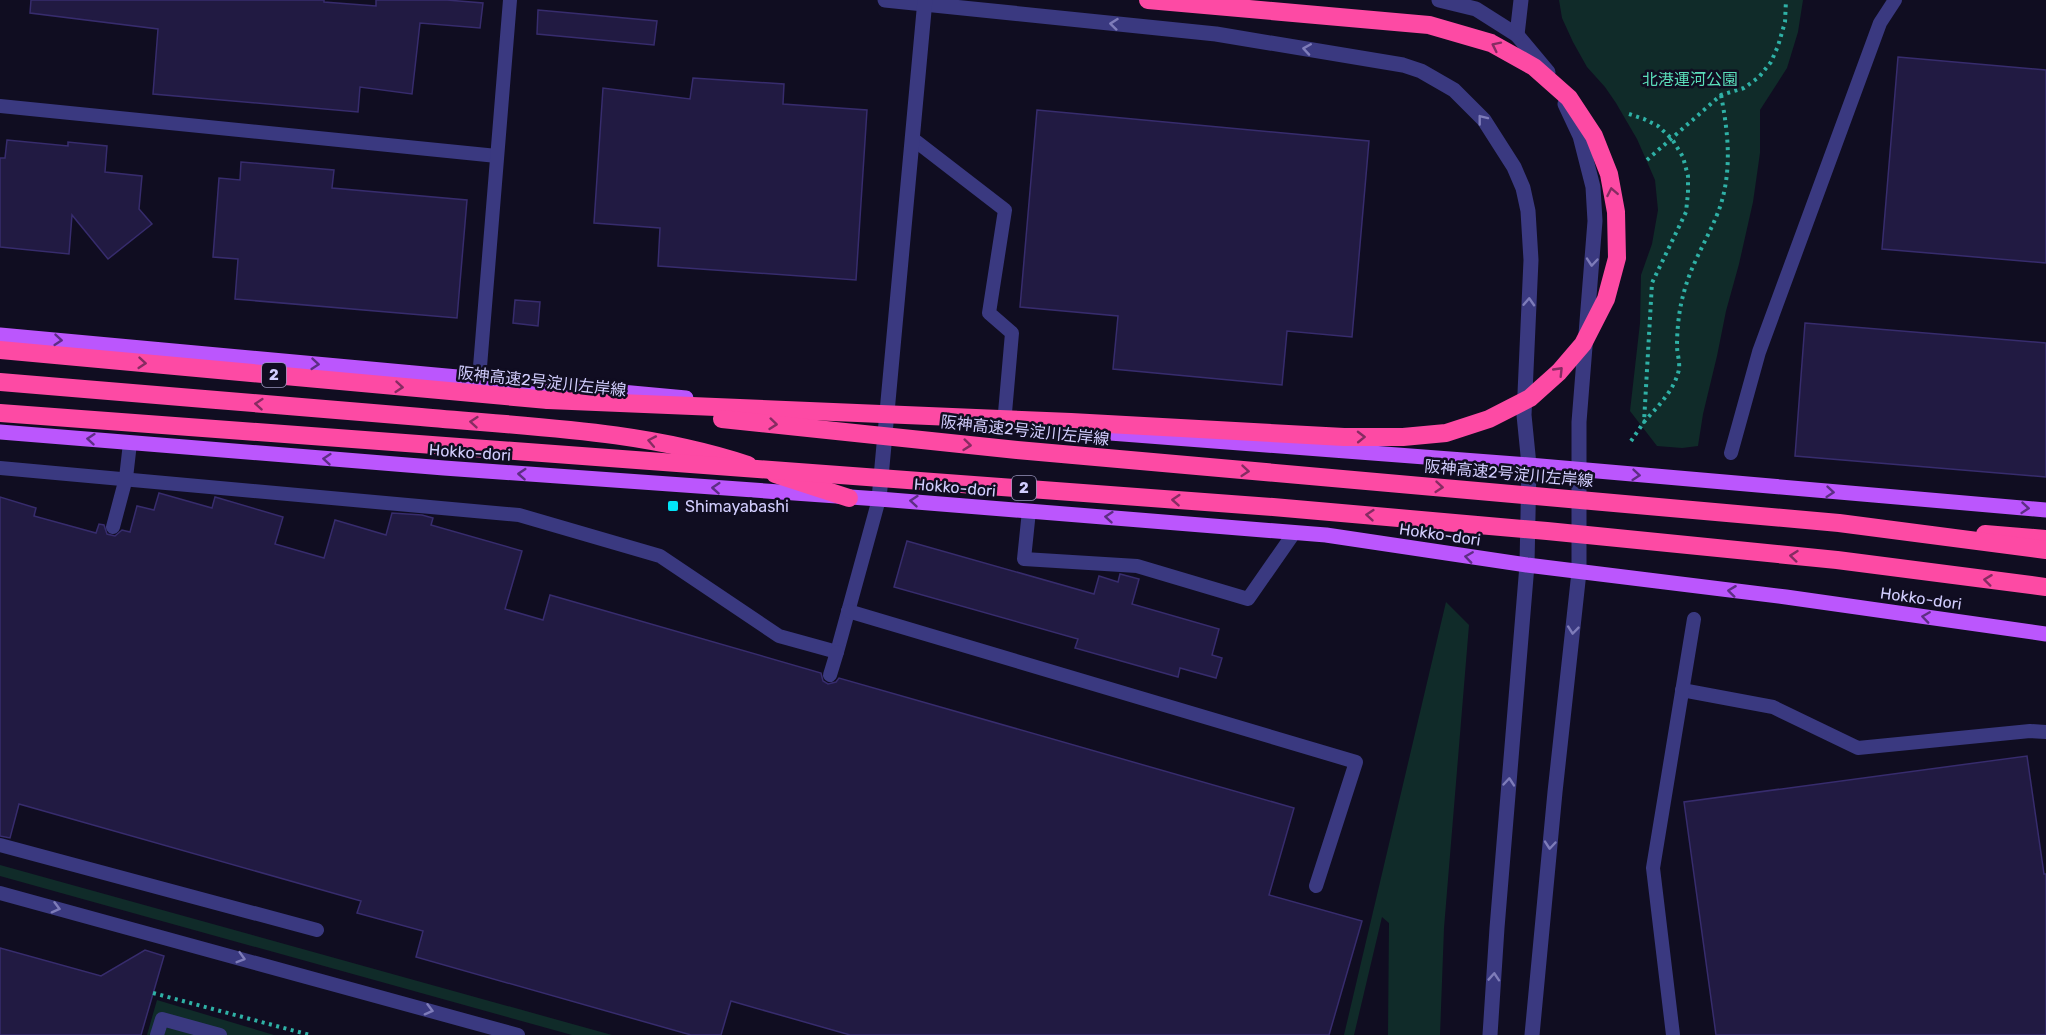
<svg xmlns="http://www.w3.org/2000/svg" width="2046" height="1035" font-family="Rubik,'Noto Sans JP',sans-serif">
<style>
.green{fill:#102b29}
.building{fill:#211a42;stroke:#372c6d;stroke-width:1.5}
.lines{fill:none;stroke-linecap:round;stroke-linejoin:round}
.path{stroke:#2fb1a6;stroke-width:4;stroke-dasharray:3 4.5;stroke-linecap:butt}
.service{stroke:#3a3980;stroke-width:14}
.tertiary{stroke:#3a3980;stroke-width:15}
.primary{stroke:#bb56fd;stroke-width:15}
.motorway{stroke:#fd4aa4;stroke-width:18}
.motorway-bridge{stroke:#fd4aa4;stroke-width:18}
.oneway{stroke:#7e7cb9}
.oneway2{stroke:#862c62}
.oneway3{stroke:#5d2e84}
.poi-dot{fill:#02e3f6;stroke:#100d21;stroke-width:2}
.labels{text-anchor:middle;stroke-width:5;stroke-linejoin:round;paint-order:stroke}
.shield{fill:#100d21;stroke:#9894bc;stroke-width:1.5}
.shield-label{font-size:15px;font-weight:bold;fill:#d2cefe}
.park-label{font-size:16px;fill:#5bdeba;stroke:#100d21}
.street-label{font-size:16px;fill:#d2cefe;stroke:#100d21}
.poi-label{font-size:16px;fill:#d2cefe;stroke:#100d21;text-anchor:start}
</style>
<rect width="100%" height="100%" fill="#100d21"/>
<g class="green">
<path d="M 1559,0 L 1803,0 L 1798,32 L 1787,68 L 1760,110 L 1760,153 L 1753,202 L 1739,264 L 1726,311 L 1717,356 L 1703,414 L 1698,446 L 1682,448 L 1657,446 L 1630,411 L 1640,323 L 1641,275 L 1652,244 L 1658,210 L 1655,180 L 1637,139 L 1616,103 L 1605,87 L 1587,67 L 1573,42 L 1562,18 Z"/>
<path d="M 1446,602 L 1469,625 L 1444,928 L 1440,1035 L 1388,1035 L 1389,923 L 1382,917 L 1354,1035 L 1344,1035 Z"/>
<path d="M 0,865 L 612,1035 L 572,1035 L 0,876 Z"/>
<path d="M 157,1000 L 274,1035 L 147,1035 Z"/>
</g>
<g class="building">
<path d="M 31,0 L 324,0 L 324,2 L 376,6 L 376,0 L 447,0 L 483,3 L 480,28 L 420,23 L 412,94 L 360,87 L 358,112 L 153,94 L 158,29 L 30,13 Z"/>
<path d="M 538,10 L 657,21 L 654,45 L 537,34 Z"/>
<path d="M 1898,57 L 2046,70 L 2046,263 L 1882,249 Z"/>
<path d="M 693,78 L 784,84 L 783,104 L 867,110 L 856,280 L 658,266 L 660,228 L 594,223 L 603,88 L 690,99 Z"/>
<path d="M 1037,110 L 1369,141 L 1352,337 L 1287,331 L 1282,385 L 1113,369 L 1118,316 L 1020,307 Z"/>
<path d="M 7,140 L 68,146 L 68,142 L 107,146 L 105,172 L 142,176 L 139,209 L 152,224 L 108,259 L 72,215 L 69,254 L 0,247 L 0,158 L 5,158 Z"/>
<path d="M 241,162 L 334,170 L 332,188 L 467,200 L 457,318 L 235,299 L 238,259 L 213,257 L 219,178 L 240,180 Z"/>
<path d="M 515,300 L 540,302 L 538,326 L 513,323 Z"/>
<path d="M 1805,323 L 2046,343 L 2046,477 L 1795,456 Z"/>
<path d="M 159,493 L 212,508 L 215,497 L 283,517 L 275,544 L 324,558 L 335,520 L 386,535 L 392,513 L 422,515 L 433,518 L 431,525 L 522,551 L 505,609 L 543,620 L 550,595 L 821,673 L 823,681 L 828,684 L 836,682 L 839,678 L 1294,808 L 1269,895 L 1362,921 L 1329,1035 L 850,1035 L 731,1001 L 721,1035 L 691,1035 L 416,957 L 423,931 L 357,913 L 361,901 L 19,804 L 10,838 L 0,836 L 0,497 L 36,508 L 34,516 L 96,533 L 99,524 L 104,525 L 107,534 L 115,536 L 122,530 L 130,532 L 137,506 L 154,510 Z"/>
<path d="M 907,541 L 1094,594 L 1099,576 L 1118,582 L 1120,574 L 1139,579 L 1132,604 L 1219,629 L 1212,655 L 1222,658 L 1216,678 L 1180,668 L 1178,677 L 1075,648 L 1078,639 L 894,587 Z"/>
<path d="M 2027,756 L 2044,874 L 2046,874 L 2046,1035 L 1716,1035 L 1684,802 Z"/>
<path d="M 0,948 L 101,976 L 145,950 L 164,956 L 141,1035 L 0,1035 Z"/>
</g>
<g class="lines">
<g class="path">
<path d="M 1629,114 L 1644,119 L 1658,126 L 1672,139 L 1683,157 L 1688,176 L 1688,193 L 1686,212 L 1652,283 L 1644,422 C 1657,407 1675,390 1679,369 C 1680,362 1677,353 1677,346 C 1677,329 1679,309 1684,292 C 1692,261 1711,234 1721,204 C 1732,167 1728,132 1721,95"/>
<path d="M 1647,160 L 1721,95 L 1744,88 L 1759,77 L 1771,62 L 1778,46 L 1785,22 L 1786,0"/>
<path d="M 1631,441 L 1644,422"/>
<path d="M 153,993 L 310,1035"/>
</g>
<g class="service">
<path d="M 0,106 L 497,156"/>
<path d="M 913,139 L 1005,210 L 989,313 L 1012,333 L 1004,424"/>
<path d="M 479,379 L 510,0"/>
<path d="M 1731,453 L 1759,352 L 1880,23 L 1895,0"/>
<path d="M 0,468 L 519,515 L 660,556 L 779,636 L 837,652 L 879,499"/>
<path d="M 1029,511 L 1024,559 L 1137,566 L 1248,599 L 1294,533"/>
<path d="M 113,527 L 126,478 L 130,443"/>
<path d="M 848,611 L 1356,762 L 1316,886"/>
<path d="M 830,675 L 837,652"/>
<path d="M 1682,690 L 1773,707 L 1858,748 L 2030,731 L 2046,732"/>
<path d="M 0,845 L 317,930"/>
<path d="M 0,893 L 518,1035"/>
<path d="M 157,1035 L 162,1019 L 220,1035"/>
<path d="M 1673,1035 L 1653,868 L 1694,619"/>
</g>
<g class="tertiary">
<path d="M 885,0 L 1216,34 L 1403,65 L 1421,71 L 1454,90 L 1484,120 L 1514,167 L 1523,188 L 1528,211 L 1531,260 L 1524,415 L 1529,465 L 1527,565 L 1497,928 L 1490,1035"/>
<path d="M 1439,0 L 1476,9 L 1517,35 L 1548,72"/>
<path d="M 1517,35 L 1521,0"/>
<path d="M 879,499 L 925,0"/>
<path d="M 1532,1035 L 1555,792 L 1579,572 L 1579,422 L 1595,221 L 1593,187 L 1580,136 L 1565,104"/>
</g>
<g class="primary">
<path d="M 0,335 L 686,398"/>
<path d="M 0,432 L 444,468 L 879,499 L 1326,535 L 1527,565 L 1786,597 L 2046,634"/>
<path d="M 1110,433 L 1529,465 L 2046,510"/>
</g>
<g class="motorway">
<path d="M 0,350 L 548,400"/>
<path d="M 0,382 C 140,394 281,405 421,417 C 531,427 643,430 748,465"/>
<path d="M 775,474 L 849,498"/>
<path d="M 1985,534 L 2046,539"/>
</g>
<g class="motorway-bridge">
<path d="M 548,400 L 1071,422 L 1344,437 L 1403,437 L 1446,433 L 1489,419 L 1530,398 L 1559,372 L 1583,344 L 1606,299 L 1617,258 L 1616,212 L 1609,174 L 1594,136 L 1569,98 L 1534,67 L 1491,43 L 1429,25 L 1148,0"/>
<path d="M 0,413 L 1273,507 L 1547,531 L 1837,560 L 2046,587"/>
<path d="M 722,419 L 1017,450 L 1839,523 L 2046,550"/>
</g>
</g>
<defs><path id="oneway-chevron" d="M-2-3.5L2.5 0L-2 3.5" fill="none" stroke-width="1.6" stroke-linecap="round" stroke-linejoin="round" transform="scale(1.5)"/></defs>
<g class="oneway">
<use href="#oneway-chevron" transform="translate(1114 24) rotate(-174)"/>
<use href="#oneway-chevron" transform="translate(1307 49) rotate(-171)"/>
<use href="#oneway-chevron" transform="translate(1482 119) rotate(-128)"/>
<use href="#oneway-chevron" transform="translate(1592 262) rotate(95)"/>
<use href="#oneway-chevron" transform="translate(1529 302) rotate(-87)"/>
<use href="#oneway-chevron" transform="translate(1573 630) rotate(96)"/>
<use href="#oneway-chevron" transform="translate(1509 782) rotate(-85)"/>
<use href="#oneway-chevron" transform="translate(1550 845) rotate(95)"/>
<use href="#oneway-chevron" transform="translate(56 908) rotate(15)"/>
<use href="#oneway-chevron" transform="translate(241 958) rotate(16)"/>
<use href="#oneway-chevron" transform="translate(1494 977) rotate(-86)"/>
<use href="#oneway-chevron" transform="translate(429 1010) rotate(15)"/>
</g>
<g class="oneway2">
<use href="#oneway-chevron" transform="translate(1496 46) rotate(-154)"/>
<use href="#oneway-chevron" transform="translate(1612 192) rotate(-101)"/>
<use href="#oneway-chevron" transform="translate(142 363) rotate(5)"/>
<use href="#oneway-chevron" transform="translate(1559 371) rotate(-46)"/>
<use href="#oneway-chevron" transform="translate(399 387) rotate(5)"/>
<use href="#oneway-chevron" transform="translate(259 404) rotate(-175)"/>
<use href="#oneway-chevron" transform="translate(474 422) rotate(-175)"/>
<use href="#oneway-chevron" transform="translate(773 424) rotate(6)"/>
<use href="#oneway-chevron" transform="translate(1361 437) rotate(-1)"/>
<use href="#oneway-chevron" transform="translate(652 441) rotate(-169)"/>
<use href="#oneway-chevron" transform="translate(967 445) rotate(6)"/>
<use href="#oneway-chevron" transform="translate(1245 471) rotate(5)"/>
<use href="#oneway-chevron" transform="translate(1439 487) rotate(5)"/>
<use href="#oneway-chevron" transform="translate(1176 500) rotate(-176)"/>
<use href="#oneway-chevron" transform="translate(1370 515) rotate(-175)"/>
<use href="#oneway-chevron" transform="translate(1794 556) rotate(-174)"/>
<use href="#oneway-chevron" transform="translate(1988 580) rotate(-173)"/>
</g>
<g class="oneway3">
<use href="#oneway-chevron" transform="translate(58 340) rotate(5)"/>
<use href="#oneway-chevron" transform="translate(315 364) rotate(5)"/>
<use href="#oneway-chevron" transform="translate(91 439) rotate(-175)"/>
<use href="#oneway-chevron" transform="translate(327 459) rotate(-175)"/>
<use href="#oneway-chevron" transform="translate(522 474) rotate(-176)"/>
<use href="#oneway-chevron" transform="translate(1636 475) rotate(5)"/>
<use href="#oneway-chevron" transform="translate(716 488) rotate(-176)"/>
<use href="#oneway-chevron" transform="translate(1830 492) rotate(5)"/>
<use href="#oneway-chevron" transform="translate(914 501) rotate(-175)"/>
<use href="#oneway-chevron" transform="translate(2025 508) rotate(5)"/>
<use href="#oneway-chevron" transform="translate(1109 517) rotate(-175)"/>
<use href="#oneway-chevron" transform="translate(1469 557) rotate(-172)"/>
<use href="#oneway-chevron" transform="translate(1732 591) rotate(-173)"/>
<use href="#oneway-chevron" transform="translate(1926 617) rotate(-172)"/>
</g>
<rect class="poi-dot" x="667" y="500" width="12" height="12" rx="3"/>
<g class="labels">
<g class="shield">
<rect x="262" y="363" width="24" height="24" rx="4.5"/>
<rect x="1012" y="476" width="24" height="24" rx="4.5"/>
</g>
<g class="shield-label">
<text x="274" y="380">2</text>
<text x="1024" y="493">2</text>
</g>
<g class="park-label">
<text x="1690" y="85">北港運河公園</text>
</g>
<g class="street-label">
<text transform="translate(542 381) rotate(6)" y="6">阪神高速2号淀川左岸線</text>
<text transform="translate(1025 430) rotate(6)" y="6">阪神高速2号淀川左岸線</text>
<text transform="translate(470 452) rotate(4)" y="6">Hokko-dori</text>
<text transform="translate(1509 473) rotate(5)" y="6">阪神高速2号淀川左岸線</text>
<text transform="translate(955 487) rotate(5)" y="6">Hokko-dori</text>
<text transform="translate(1440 534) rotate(8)" y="6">Hokko-dori</text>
<text transform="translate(1921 598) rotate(8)" y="6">Hokko-dori</text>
</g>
<g class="poi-label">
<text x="685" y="512">Shimayabashi</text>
</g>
</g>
</svg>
